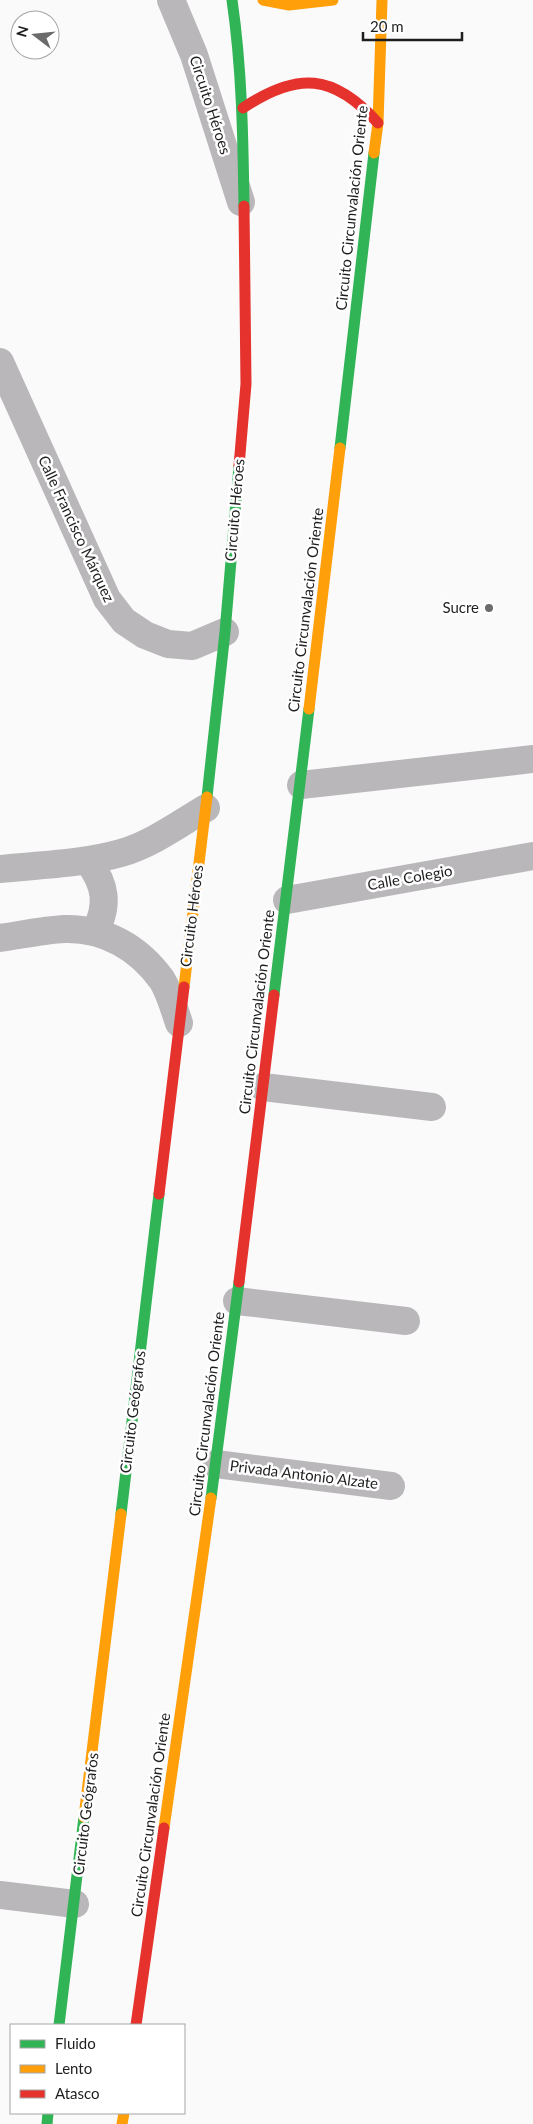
<svg xmlns="http://www.w3.org/2000/svg" width="533" height="2124" font-family="Lato,sans-serif">
<style>
.lines{fill:none;stroke-linecap:round;stroke-linejoin:round}
.street{stroke:#b9b7ba;stroke-width:28}
.fast{stroke:#30b455;stroke-width:11}
.slow{stroke:#ff9f0a;stroke-width:11}
.jam{stroke:#e5322d;stroke-width:11}
.poi-dot{fill:#6b6b6c;stroke:#fff;stroke-width:2}
.labels{text-anchor:middle;stroke-width:5;stroke-linejoin:round;paint-order:stroke}
.street-label{font-size:15px;fill:#1e1e1f;stroke:#fff}
.poi-label{font-size:15px;fill:#1e1e1f;stroke:#fff;text-anchor:end}
</style>
<rect width="100%" height="100%" fill="#fafafb"/>
<g class="lines">
<g class="street">
<path d="M 171,0 L 194,55 L 241,202"/>
<path d="M 0,362 L 107,599 L 124,621 L 145,635 L 168,644 L 192,646 L 225,632"/>
<path d="M 301,785 L 533,759"/>
<path d="M 88,861 C 106,885 109,905 95,932"/>
<path d="M 0,869 C 40,865 82,864 121,853 C 152,844 179,824 206,808"/>
<path d="M 287,900 L 533,856"/>
<path d="M 0,938 C 21,935 43,930 65,929 C 105,928 139,948 162,980 C 170,993 174,1009 179,1023"/>
<path d="M 263,1087 L 432,1107"/>
<path d="M 237,1301 L 406,1321"/>
<path d="M 216,1464 L 391,1486"/>
<path d="M 0,1895 L 75,1904"/>
</g>
<g class="fast">
<path d="M 232,0 C 242,69 243,137 244,206"/>
<path d="M 340,448 L 374,153"/>
<path d="M 207,797 L 225,632 L 239,466"/>
<path d="M 274,995 L 309,709"/>
<path d="M 211,1498 L 239,1282"/>
<path d="M 121,1514 L 159,1194"/>
<path d="M 59,2025 L 84,1817"/>
<path d="M 47,2124 L 48,2113"/>
</g>
<g class="slow">
<path d="M 263,0 L 289,5 L 333,0"/>
<path d="M 374,153 L 378,123 L 382,0"/>
<path d="M 309,709 L 340,448"/>
<path d="M 184,987 L 207,797"/>
<path d="M 84,1817 L 121,1514"/>
<path d="M 164,1828 L 211,1498"/>
<path d="M 122,2124 L 124,2113"/>
</g>
<g class="jam">
<path d="M 243,108 C 298,71 334,74 378,123"/>
<path d="M 239,466 L 246,384 L 244,206"/>
<path d="M 159,1194 L 184,987"/>
<path d="M 239,1282 L 274,995"/>
<path d="M 136,2025 L 164,1828"/>
</g>
</g>
<circle class="poi-dot" cx="489" cy="608" r="5"/>
<g class="labels">
<g class="street-label">
<text transform="translate(210 105) rotate(72)" y="5">Circuito Héroes</text>
<text transform="translate(352 208) rotate(-84)" y="5">Circuito Circunvalación Oriente</text>
<text transform="translate(235 510) rotate(-85)" y="5">Circuito Héroes</text>
<text transform="translate(76 529) rotate(65)" y="5">Calle Francisco Márquez</text>
<text transform="translate(306 610) rotate(-83)" y="5">Circuito Circunvalación Oriente</text>
<text transform="translate(410 878) rotate(-10)" y="5">Calle Colegio</text>
<text transform="translate(192 916) rotate(-83)" y="5">Circuito Héroes</text>
<text transform="translate(257 1012) rotate(-83)" y="5">Circuito Circunvalación Oriente</text>
<text transform="translate(133 1412) rotate(-83)" y="5">Circuito Geógrafos</text>
<text transform="translate(207 1414) rotate(-83)" y="5">Circuito Circunvalación Oriente</text>
<text transform="translate(304 1475) rotate(7)" y="5">Privada Antonio Alzate</text>
<text transform="translate(86 1814) rotate(-83)" y="5">Circuito Geógrafos</text>
<text transform="translate(151 1815) rotate(-82)" y="5">Circuito Circunvalación Oriente</text>
</g>
<g class="poi-label">
<text x="479" y="613">Sucre</text>
</g>
</g>
<rect x="10" y="2024" width="175" height="90" fill="#ffffff" stroke="#a5a5a5"/>
<rect x="20" y="2040" width="25" height="8" fill="#30b455" stroke="#a5a5a5"/>
<text x="55" y="2049" font-size="15" fill="#1e1e1f">Fluido</text>
<rect x="20" y="2065" width="25" height="8" fill="#ff9f0a" stroke="#a5a5a5"/>
<text x="55" y="2074" font-size="15" fill="#1e1e1f">Lento</text>
<rect x="20" y="2090" width="25" height="8" fill="#e5322d" stroke="#a5a5a5"/>
<text x="55" y="2099" font-size="15" fill="#1e1e1f">Atasco</text>
<g transform="translate(35 35) rotate(286)"><circle r="24" fill="#ffffff" stroke="#a5a5a5"/>
<path d="M0-4L9 19L0 12L-9 19Z" fill="#6b6b6c"/>
<text y="-8" font-size="14" font-weight="bold" text-anchor="middle" fill="#1e1e1f">N</text>
</g>
<path d="M363 32v8h99v-8" fill="none" stroke="#1e1e1f" stroke-width="2.5"/>
<text x="370" y="32" font-size="15" fill="#1e1e1f" stroke="#ffffff" stroke-width="4" paint-order="stroke">20 m</text>
</svg>
